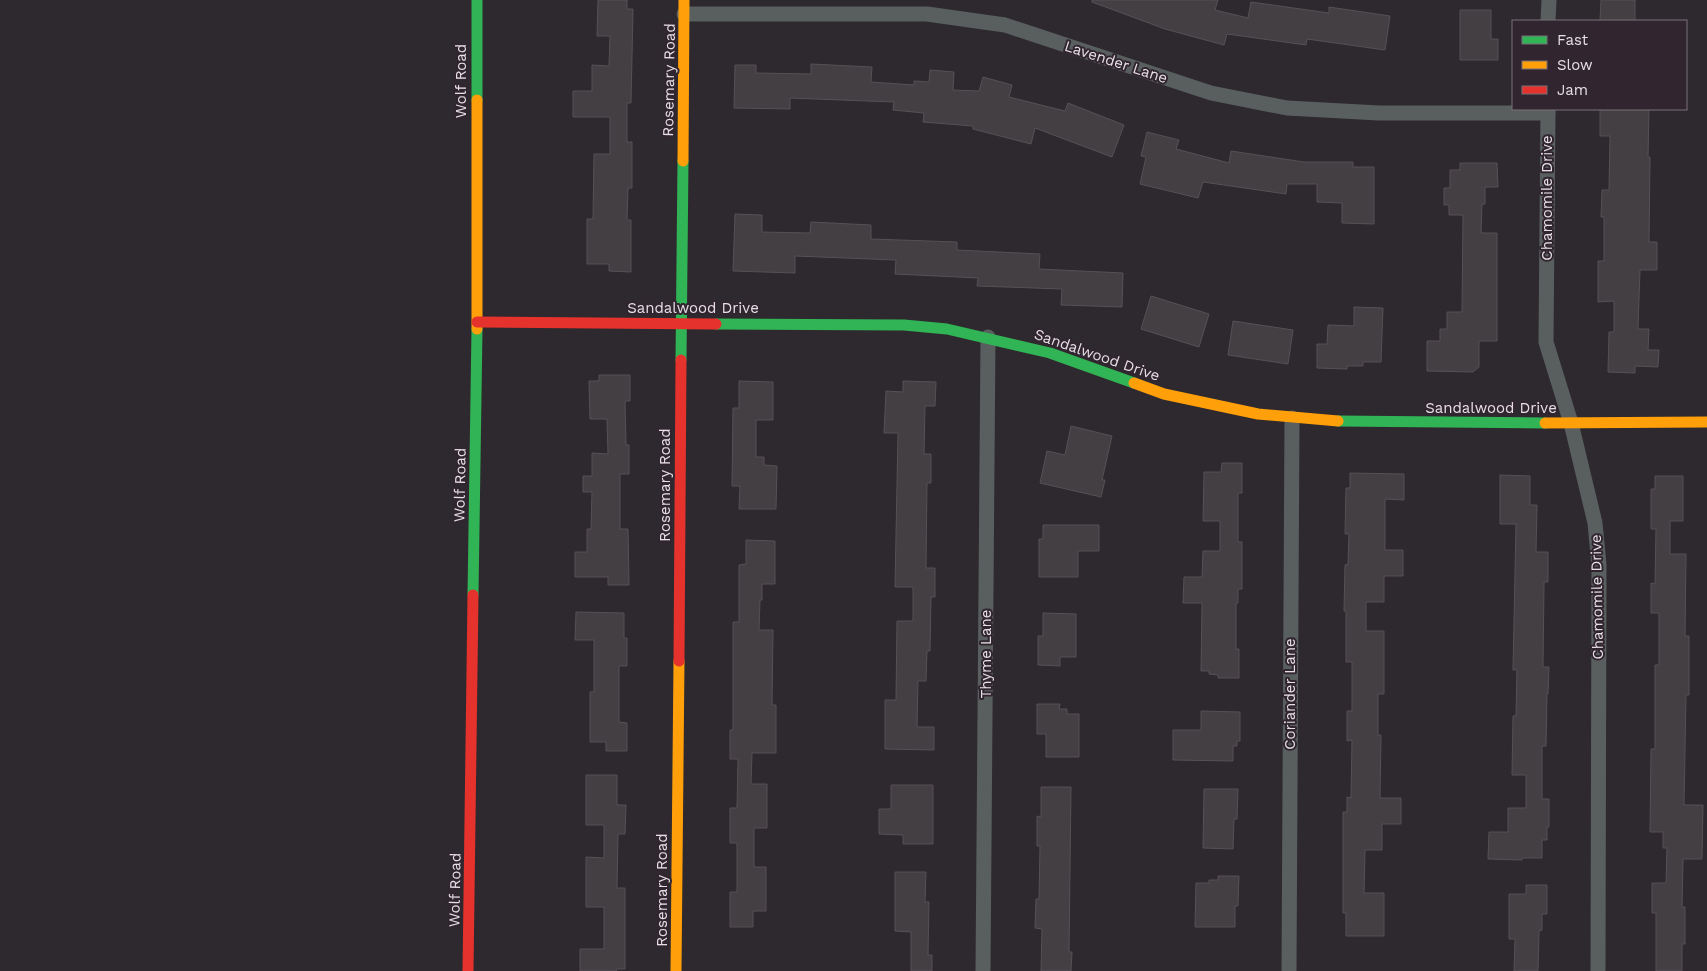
<svg xmlns="http://www.w3.org/2000/svg" width="1707" height="971" font-family="'Work Sans',sans-serif">
<style>
.building{fill:#433f43;stroke:#565156}
.lines{fill:none;stroke-linecap:round;stroke-linejoin:round}
.street{stroke:#595f5f;stroke-width:15}
.fast{stroke:#30b455;stroke-width:11}
.slow{stroke:#ff9f0a;stroke-width:11}
.jam{stroke:#e5322d;stroke-width:11}
.labels{text-anchor:middle;stroke-width:4;stroke-linejoin:round;paint-order:stroke}
.street-label{font-size:15px;fill:#e6dfe5;stroke:#312630}
</style>
<rect width="100%" height="100%" fill="#2e292e"/>
<g class="building">
<path d="M 598,0 L 627,0 L 627,9 L 633,9 L 631,103 L 627,103 L 627,142 L 632,142 L 632,188 L 628,188 L 627,220 L 631,220 L 631,272 L 609,271 L 609,264 L 587,264 L 587,219 L 593,219 L 594,154 L 610,154 L 610,117 L 573,117 L 573,91 L 592,91 L 592,65 L 609,66 L 610,36 L 597,36 Z"/>
<path d="M 1092,0 L 1218,0 L 1215,10 L 1248,18 L 1251,2 L 1329,13 L 1329,7 L 1390,16 L 1385,50 L 1307,39 L 1306,45 L 1227,34 L 1224,45 L 1165,29 L 1092,2 Z"/>
<path d="M 1601,0 L 1635,0 L 1635,21 L 1600,21 Z"/>
<path d="M 1460,10 L 1491,10 L 1491,39 L 1498,39 L 1498,60 L 1460,60 Z"/>
<path d="M 811,64 L 872,67 L 871,82 L 914,85 L 914,81 L 929,82 L 930,70 L 954,72 L 953,90 L 979,91 L 983,77 L 1012,85 L 1009,97 L 1065,111 L 1068,103 L 1124,125 L 1112,157 L 1035,128 L 1031,144 L 973,129 L 973,126 L 923,122 L 924,113 L 893,110 L 894,102 L 790,98 L 790,109 L 734,108 L 735,65 L 756,65 L 756,73 L 811,74 Z"/>
<path d="M 1600,109 L 1649,109 L 1648,157 L 1650,157 L 1649,242 L 1657,242 L 1657,270 L 1640,270 L 1638,329 L 1649,329 L 1648,350 L 1659,350 L 1658,367 L 1635,366 L 1635,373 L 1608,372 L 1609,332 L 1614,332 L 1614,301 L 1598,302 L 1598,261 L 1604,261 L 1604,217 L 1601,217 L 1602,190 L 1609,190 L 1610,136 L 1600,136 Z"/>
<path d="M 1147,132 L 1179,140 L 1176,149 L 1229,163 L 1231,151 L 1304,162 L 1353,162 L 1353,167 L 1374,167 L 1374,224 L 1342,223 L 1342,203 L 1317,202 L 1317,184 L 1287,184 L 1286,194 L 1203,182 L 1198,198 L 1140,184 L 1146,157 L 1141,156 Z"/>
<path d="M 1460,163 L 1497,163 L 1498,187 L 1485,187 L 1485,204 L 1482,204 L 1481,233 L 1497,233 L 1497,341 L 1479,341 L 1479,367 L 1473,372 L 1427,371 L 1427,341 L 1440,341 L 1440,329 L 1447,329 L 1447,312 L 1462,312 L 1463,215 L 1449,215 L 1449,205 L 1444,205 L 1444,188 L 1450,188 L 1450,170 L 1460,170 Z"/>
<path d="M 735,214 L 762,215 L 762,232 L 810,233 L 811,222 L 871,225 L 871,239 L 957,242 L 957,250 L 1040,254 L 1039,269 L 1123,273 L 1122,307 L 1061,305 L 1062,289 L 977,286 L 978,278 L 895,274 L 896,260 L 795,256 L 795,273 L 733,271 Z"/>
<path d="M 1151,296 L 1209,314 L 1199,347 L 1141,329 Z"/>
<path d="M 1354,307 L 1383,308 L 1381,362 L 1363,362 L 1363,366 L 1347,366 L 1347,369 L 1317,368 L 1317,344 L 1327,344 L 1328,325 L 1354,326 Z"/>
<path d="M 1233,321 L 1293,330 L 1288,364 L 1228,355 Z"/>
<path d="M 599,375 L 630,375 L 630,401 L 625,401 L 626,445 L 629,445 L 629,474 L 620,474 L 620,529 L 628,529 L 629,585 L 608,585 L 608,577 L 575,577 L 575,552 L 587,552 L 587,529 L 591,529 L 592,492 L 583,492 L 583,476 L 592,476 L 592,453 L 608,454 L 607,419 L 590,419 L 589,381 L 599,381 Z"/>
<path d="M 739,381 L 773,382 L 773,420 L 756,420 L 756,457 L 764,457 L 764,465 L 777,466 L 776,509 L 739,509 L 740,486 L 732,486 L 733,408 L 739,408 Z"/>
<path d="M 903,381 L 936,382 L 935,406 L 925,406 L 924,454 L 931,454 L 931,483 L 927,483 L 926,568 L 935,568 L 935,597 L 931,597 L 930,651 L 927,651 L 926,681 L 918,681 L 917,727 L 934,727 L 934,750 L 885,749 L 885,700 L 896,700 L 897,621 L 913,621 L 913,587 L 895,587 L 898,433 L 884,433 L 886,391 L 903,392 Z"/>
<path d="M 1071,426 L 1112,436 L 1102,480 L 1105,480 L 1101,497 L 1040,483 L 1047,451 L 1065,455 Z"/>
<path d="M 1222,463 L 1242,463 L 1242,493 L 1238,493 L 1238,542 L 1242,542 L 1242,589 L 1238,589 L 1238,603 L 1236,603 L 1236,649 L 1239,649 L 1239,678 L 1218,678 L 1218,675 L 1209,674 L 1209,671 L 1201,671 L 1202,603 L 1183,603 L 1184,577 L 1202,577 L 1203,551 L 1220,551 L 1220,521 L 1203,521 L 1204,472 L 1221,472 Z"/>
<path d="M 1350,473 L 1404,474 L 1404,500 L 1385,499 L 1385,550 L 1403,550 L 1403,576 L 1384,576 L 1384,602 L 1366,602 L 1366,631 L 1384,631 L 1384,694 L 1378,694 L 1378,735 L 1381,735 L 1380,798 L 1401,798 L 1401,824 L 1382,824 L 1382,850 L 1365,850 L 1364,893 L 1384,893 L 1384,936 L 1346,936 L 1346,913 L 1343,913 L 1343,812 L 1347,812 L 1347,797 L 1351,798 L 1352,740 L 1347,741 L 1347,711 L 1352,711 L 1352,662 L 1346,662 L 1346,611 L 1344,611 L 1345,565 L 1348,564 L 1349,534 L 1345,534 L 1346,488 L 1350,488 Z"/>
<path d="M 1500,475 L 1530,476 L 1530,505 L 1537,505 L 1536,552 L 1548,552 L 1548,582 L 1544,582 L 1543,667 L 1549,667 L 1548,694 L 1547,694 L 1546,746 L 1542,746 L 1542,799 L 1549,799 L 1549,827 L 1547,827 L 1547,840 L 1542,840 L 1542,858 L 1522,858 L 1522,860 L 1488,859 L 1489,832 L 1508,832 L 1508,808 L 1526,808 L 1526,775 L 1512,775 L 1513,716 L 1516,716 L 1517,670 L 1513,670 L 1516,524 L 1500,524 Z"/>
<path d="M 1655,476 L 1683,476 L 1683,521 L 1670,521 L 1670,554 L 1686,554 L 1685,636 L 1689,636 L 1689,695 L 1686,695 L 1684,805 L 1703,805 L 1702,859 L 1683,859 L 1682,907 L 1685,907 L 1685,944 L 1682,944 L 1682,971 L 1656,971 L 1656,913 L 1652,913 L 1652,883 L 1666,883 L 1667,848 L 1663,848 L 1663,832 L 1650,832 L 1651,749 L 1655,749 L 1655,665 L 1659,665 L 1659,613 L 1651,613 L 1651,583 L 1655,584 L 1656,529 L 1651,529 L 1651,489 L 1655,489 Z"/>
<path d="M 1043,525 L 1099,525 L 1099,551 L 1078,551 L 1078,577 L 1039,577 L 1039,539 L 1043,539 Z"/>
<path d="M 746,540 L 775,541 L 775,584 L 762,584 L 762,600 L 760,600 L 759,630 L 773,630 L 772,705 L 776,705 L 776,753 L 752,753 L 751,784 L 767,784 L 767,828 L 754,828 L 754,867 L 766,867 L 766,911 L 753,911 L 753,927 L 730,927 L 730,892 L 737,892 L 737,843 L 730,843 L 730,808 L 737,808 L 738,759 L 730,759 L 730,730 L 733,730 L 733,622 L 739,622 L 739,565 L 746,564 Z"/>
<path d="M 576,612 L 624,613 L 624,638 L 627,638 L 627,666 L 619,666 L 619,722 L 627,723 L 627,751 L 606,751 L 606,742 L 590,742 L 590,692 L 594,692 L 594,640 L 575,640 Z"/>
<path d="M 1043,613 L 1076,614 L 1076,657 L 1060,657 L 1060,666 L 1038,665 L 1038,636 L 1043,636 Z"/>
<path d="M 1037,704 L 1060,704 L 1059,709 L 1067,709 L 1067,714 L 1079,714 L 1079,757 L 1046,757 L 1046,734 L 1037,734 Z"/>
<path d="M 1201,711 L 1240,712 L 1240,741 L 1237,741 L 1237,746 L 1233,746 L 1233,761 L 1173,760 L 1173,730 L 1201,730 Z"/>
<path d="M 586,775 L 617,775 L 617,805 L 626,805 L 625,834 L 618,834 L 617,888 L 625,888 L 625,969 L 617,969 L 616,971 L 580,971 L 580,949 L 604,949 L 604,907 L 586,907 L 586,857 L 604,858 L 604,825 L 586,825 Z"/>
<path d="M 891,785 L 933,785 L 933,844 L 903,844 L 903,835 L 879,834 L 879,809 L 891,809 Z"/>
<path d="M 1041,787 L 1071,787 L 1069,952 L 1072,952 L 1071,971 L 1041,971 L 1042,929 L 1035,928 L 1036,899 L 1039,899 L 1040,846 L 1037,846 L 1037,816 L 1041,817 Z"/>
<path d="M 1204,789 L 1238,789 L 1237,819 L 1234,819 L 1233,849 L 1203,848 Z"/>
<path d="M 895,872 L 926,872 L 925,902 L 929,902 L 928,955 L 932,955 L 932,971 L 911,971 L 911,932 L 895,931 Z"/>
<path d="M 1218,876 L 1239,876 L 1238,906 L 1235,906 L 1235,927 L 1195,927 L 1196,883 L 1209,883 L 1209,880 L 1218,880 Z"/>
<path d="M 1526,885 L 1547,885 L 1547,914 L 1542,914 L 1542,930 L 1539,931 L 1538,971 L 1514,971 L 1515,939 L 1509,939 L 1509,894 L 1526,894 Z"/>
</g>
<g class="lines">
<g class="street">
<path d="M 684,14 L 927,14 L 1005,25 L 1211,93 L 1287,108 L 1379,113 L 1548,113"/>
<path d="M 1548,21 L 1549,0"/>
<path d="M 1548,109 L 1546,342 L 1571,423 L 1595,523 L 1599,565 L 1598,971"/>
<path d="M 983,971 L 988,337"/>
<path d="M 1289,971 L 1292,418"/>
</g>
<g class="fast">
<path d="M 477,0 L 477,100"/>
<path d="M 716,324 L 904,325 L 947,329 L 1050,353 L 1134,383"/>
<path d="M 681,360 L 683,161"/>
<path d="M 1338,421 L 1545,423"/>
<path d="M 473,595 L 477,329"/>
</g>
<g class="slow">
<path d="M 683,161 L 684,0"/>
<path d="M 477,329 L 477,100"/>
<path d="M 1134,383 L 1164,394 L 1258,414 L 1338,421"/>
<path d="M 1545,423 L 1707,422"/>
<path d="M 676,971 L 679,661"/>
</g>
<g class="jam">
<path d="M 477,322 L 716,324"/>
<path d="M 679,661 L 681,360"/>
<path d="M 468,971 L 473,595"/>
</g>
</g>
<g class="labels">
<g class="street-label">
<text transform="translate(1116 62) rotate(18)" y="5">Lavender Lane</text>
<text transform="translate(669 80) rotate(-89)" y="5">Rosemary Road</text>
<text transform="translate(461 81) rotate(-90)" y="5">Wolf Road</text>
<text transform="translate(1547 198) rotate(-90)" y="5">Chamomile Drive</text>
<text x="693" y="313">Sandalwood Drive</text>
<text transform="translate(1097 355) rotate(19)" y="5">Sandalwood Drive</text>
<text x="1491" y="413">Sandalwood Drive</text>
<text transform="translate(460 485) rotate(-89)" y="5">Wolf Road</text>
<text transform="translate(665 485) rotate(-90)" y="5">Rosemary Road</text>
<text transform="translate(1597 597) rotate(-91)" y="5">Chamomile Drive</text>
<text transform="translate(986 654) rotate(-90)" y="5">Thyme Lane</text>
<text transform="translate(1290 694) rotate(-90)" y="5">Coriander Lane</text>
<text transform="translate(455 890) rotate(-89)" y="5">Wolf Road</text>
<text transform="translate(662 890) rotate(-90)" y="5">Rosemary Road</text>
</g>
</g>
<rect x="1512" y="20" width="175" height="90" fill="#312630" stroke="#797078"/>
<rect x="1522" y="36" width="25" height="8" fill="#30b455" stroke="#797078"/>
<text x="1557" y="45" font-size="15" fill="#e6dfe5">Fast</text>
<rect x="1522" y="61" width="25" height="8" fill="#ff9f0a" stroke="#797078"/>
<text x="1557" y="70" font-size="15" fill="#e6dfe5">Slow</text>
<rect x="1522" y="86" width="25" height="8" fill="#e5322d" stroke="#797078"/>
<text x="1557" y="95" font-size="15" fill="#e6dfe5">Jam</text>
</svg>
